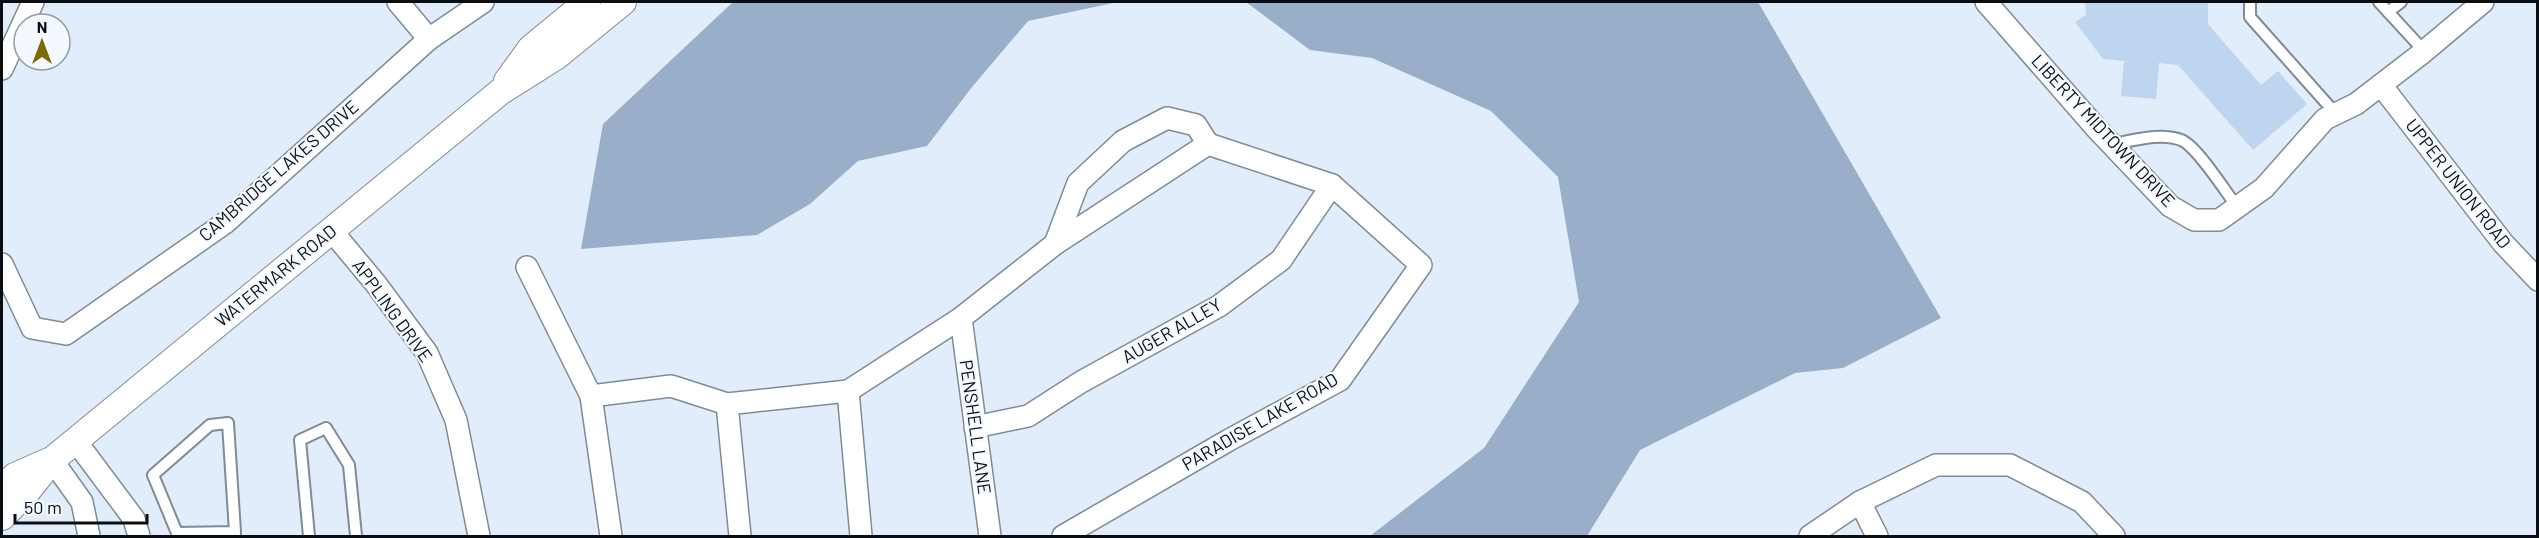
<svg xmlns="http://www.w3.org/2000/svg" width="2539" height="538" font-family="Barlow,sans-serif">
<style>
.water{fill:#99afc9}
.building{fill:#bed5f0}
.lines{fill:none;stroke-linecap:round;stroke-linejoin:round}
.service-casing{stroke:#808b97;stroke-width:14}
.minor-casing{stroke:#808b97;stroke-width:24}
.tertiary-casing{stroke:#808b97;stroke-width:28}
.service{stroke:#fff;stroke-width:10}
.minor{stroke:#fff;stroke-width:21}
.tertiary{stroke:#fff;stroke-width:26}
.labels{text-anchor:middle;stroke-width:4.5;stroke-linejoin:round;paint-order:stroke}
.street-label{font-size:18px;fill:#0a0e13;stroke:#f4f9ff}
</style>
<rect width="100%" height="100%" fill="#e1edfb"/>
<g class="water">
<path d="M 733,2 L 1118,2 L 1028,21 L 972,87 L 927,146 L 858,161 L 810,204 L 757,235 L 581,249 L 603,124 Z"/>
<path d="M 1246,2 L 1758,2 L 1941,318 L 1843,368 L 1795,373 L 1640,450 L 1587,536 L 1370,536 L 1484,448 L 1579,302 L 1558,177 L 1491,111 L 1372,58 L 1310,50 Z"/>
</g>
<path class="building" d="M 2085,2 L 2208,2 L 2208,24 L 2261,85 L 2278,71 L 2307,104 L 2253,150 L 2178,65 L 2159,63 L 2156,99 L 2121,96 L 2124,61 L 2103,59 L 2075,22 L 2086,15 Z"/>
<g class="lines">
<defs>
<g id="service">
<path d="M 2250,2 L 2250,17 L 2336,114"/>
<path d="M 2379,2 L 2425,52"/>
<path d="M 2388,12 L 2401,2"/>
<path d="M 2112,144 C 2132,141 2160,132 2181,140 C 2196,145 2226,192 2237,207"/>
<path d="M 235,532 L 177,533 L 153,475 L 210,425 L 228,423 L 235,532 L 235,536"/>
<path d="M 309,536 L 300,440 L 326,428 L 349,465 L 356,536"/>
</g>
<g id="minor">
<path d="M 398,2 L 429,39"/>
<path d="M 1986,2 L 2097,129 L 2170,206 L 2194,220 L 2219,220 L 2264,188 L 2325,119 L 2356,104 L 2421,54 L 2483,2"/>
<path d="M 2,69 L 33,2"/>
<path d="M 2381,85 L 2503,243 L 2538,280"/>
<path d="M 331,230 L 376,284 L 427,353 L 456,420 L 479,536"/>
<path d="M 1055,244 L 1078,183 L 1123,141 L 1167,118 L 1196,125 L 1208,144"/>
<path d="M 2,264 L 32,328 L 66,334 L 225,223 L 429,39 L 483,2"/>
<path d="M 527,267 L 591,396 L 611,536"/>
<path d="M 961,318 L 990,536"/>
<path d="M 848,391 L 861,536"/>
<path d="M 591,396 L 671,386 L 727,404 L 848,391 L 961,318 L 1055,244 L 1208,144 L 1332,185 L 1421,265 L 1340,380 L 1229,440 L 1063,536"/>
<path d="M 727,404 L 740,536"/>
<path d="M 975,427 L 1028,416 L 1081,382 L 1219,306 L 1281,260 L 1332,185"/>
<path d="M 75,440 L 134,519 L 139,536"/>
<path d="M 52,460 L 82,502 L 89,536"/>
<path d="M 1860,502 L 1877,536"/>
<path d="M 1810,536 L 1860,502 L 1936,465 L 2010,465 L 2082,502 L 2114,536"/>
</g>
<g id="tertiary">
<path d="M 507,81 L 531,48 L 587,2"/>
<path d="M 2,488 L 15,476 L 49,461"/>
<path d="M 2,517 L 26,493 L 52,460 L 500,92 L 557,56 L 623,2"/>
</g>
</defs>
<use href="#service" class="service-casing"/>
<use href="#minor" class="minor-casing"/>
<use href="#tertiary" class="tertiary-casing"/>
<use href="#service" class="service"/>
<use href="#minor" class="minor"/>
<use href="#tertiary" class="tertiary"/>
</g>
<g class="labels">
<g class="street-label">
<text transform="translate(2103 131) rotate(47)" y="6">LIBERTY MIDTOWN DRIVE</text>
<text transform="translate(279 171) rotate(-41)" y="6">CAMBRIDGE LAKES DRIVE</text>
<text transform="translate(2458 184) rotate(52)" y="6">UPPER UNION ROAD</text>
<text transform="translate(276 276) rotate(-39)" y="6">WATERMARK ROAD</text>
<text transform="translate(392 311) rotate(54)" y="6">APPLING DRIVE</text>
<text transform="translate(1172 331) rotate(-30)" y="6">AUGER ALLEY</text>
<text transform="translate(1260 422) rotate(-30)" y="6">PARADISE LAKE ROAD</text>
<text transform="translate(975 427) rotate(82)" y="6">PENSHELL LANE</text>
</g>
</g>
<rect width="2539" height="538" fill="none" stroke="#0a0e13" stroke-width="6"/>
<g transform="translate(42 42)"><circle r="28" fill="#f4f9ff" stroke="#969ba1" stroke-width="1.5"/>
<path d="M0-4.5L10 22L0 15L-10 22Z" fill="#7e6a02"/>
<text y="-9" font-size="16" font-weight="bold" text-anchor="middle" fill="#0a0e13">N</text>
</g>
<path d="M15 514v9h132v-9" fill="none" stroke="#0a0e13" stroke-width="3"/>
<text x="24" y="514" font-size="18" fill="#0a0e13" stroke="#f4f9ff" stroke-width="4.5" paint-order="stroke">50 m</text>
</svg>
